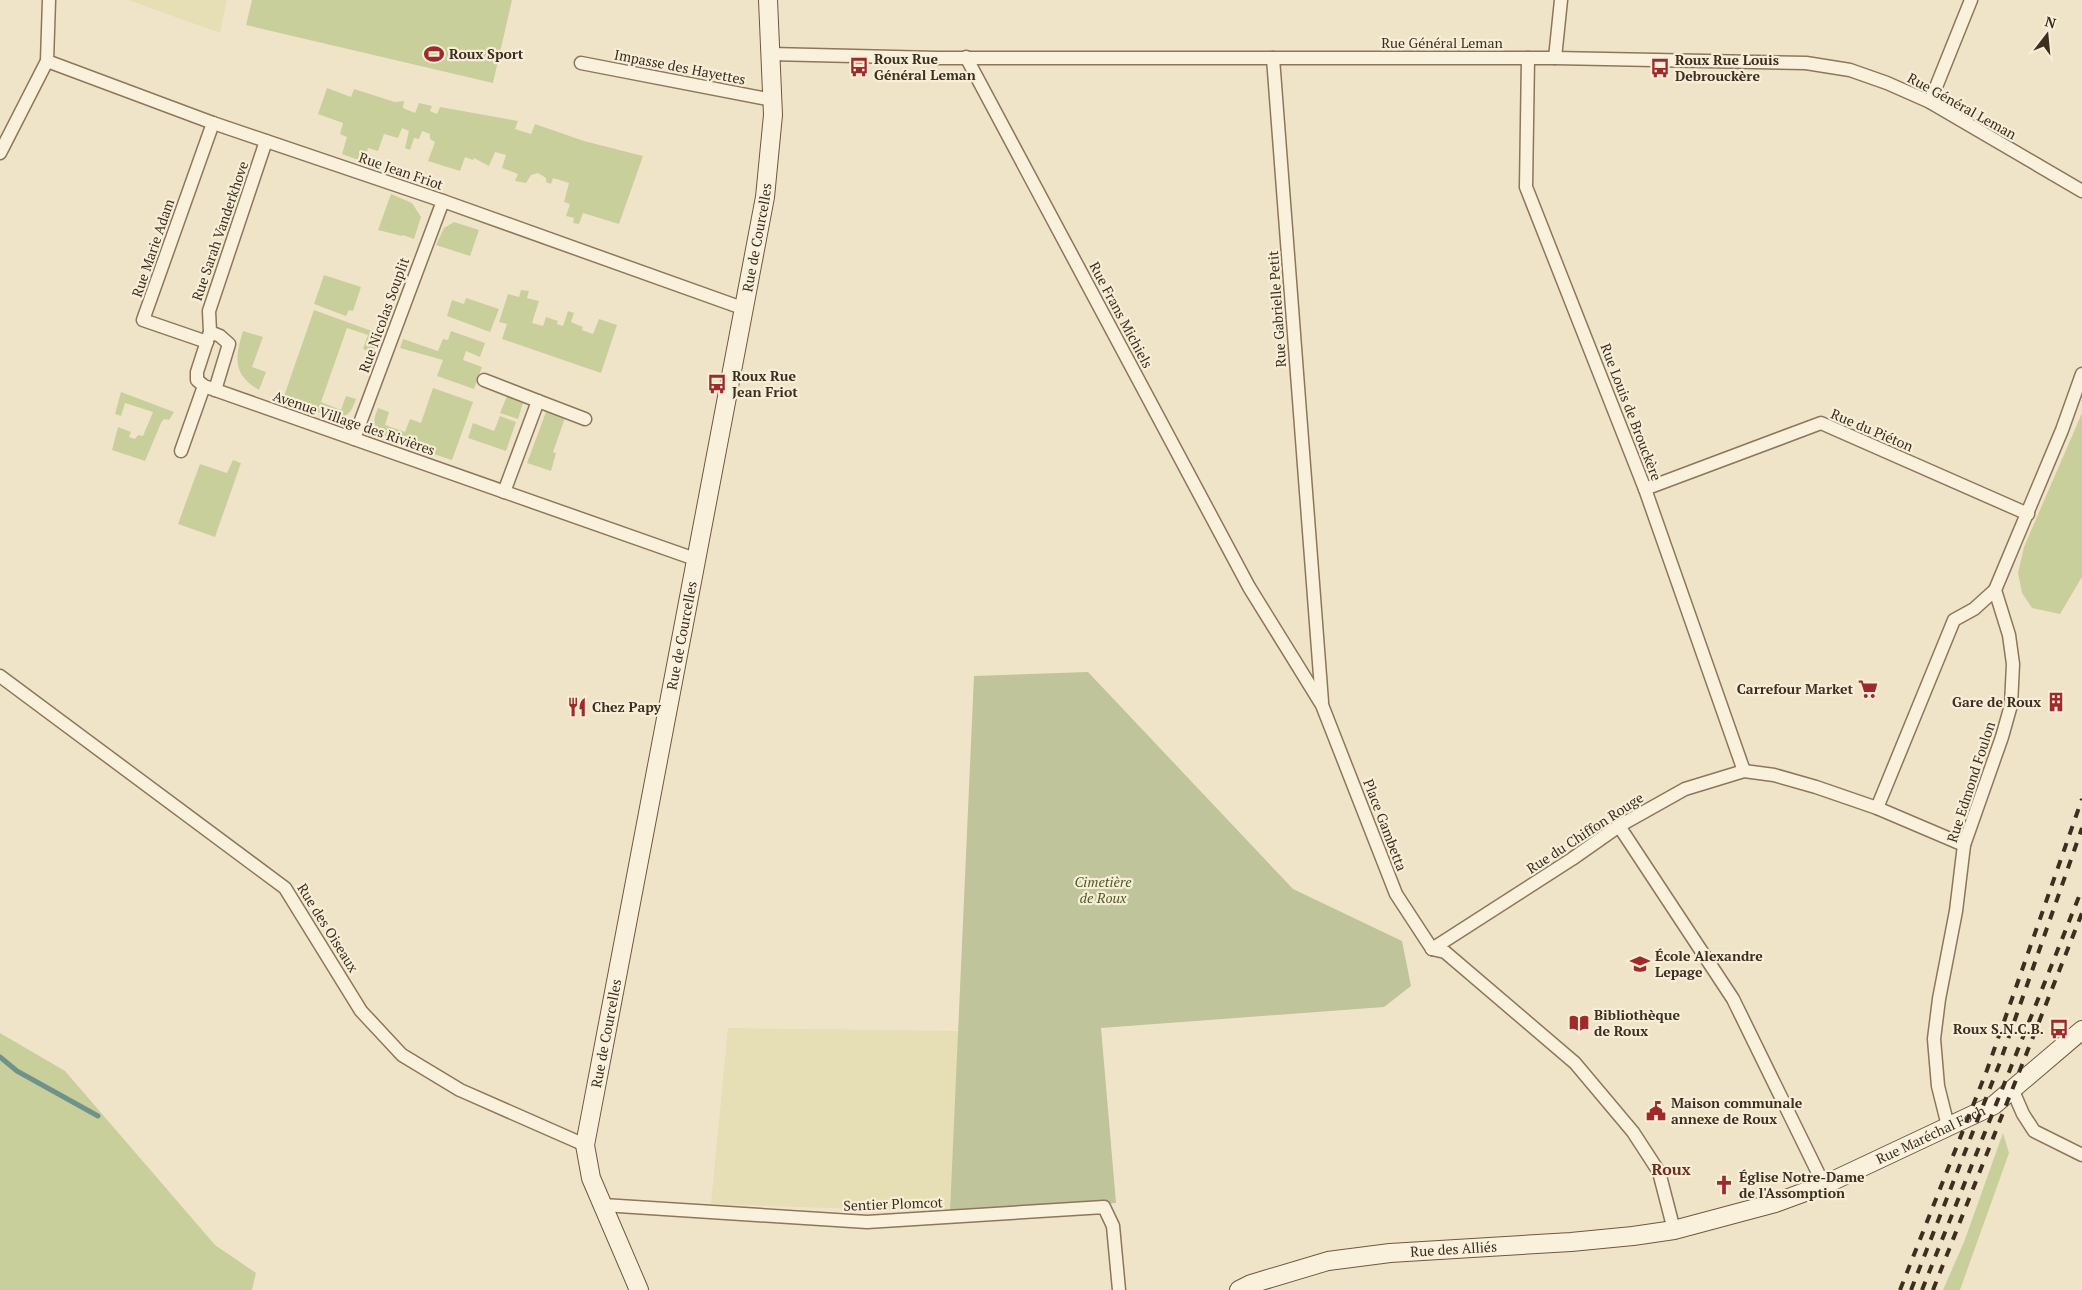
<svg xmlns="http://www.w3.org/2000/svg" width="2082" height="1290" font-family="'PT Serif',serif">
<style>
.farmland{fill:#e6deb5}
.green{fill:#c9cf9b}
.cemetery{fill:#bfc49a}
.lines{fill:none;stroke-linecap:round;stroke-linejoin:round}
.stream{stroke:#6f938a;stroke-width:5}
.street-casing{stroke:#8d765c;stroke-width:15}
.secondary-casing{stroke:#6f573f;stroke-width:20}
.street{stroke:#faf1dc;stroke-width:12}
.secondary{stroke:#faf1dc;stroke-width:18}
.rail{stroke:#3d2e20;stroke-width:4;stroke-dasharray:9 9;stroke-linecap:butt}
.labels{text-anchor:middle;stroke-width:4.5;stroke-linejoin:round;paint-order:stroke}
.street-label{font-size:14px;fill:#3d2e20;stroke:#f7eed8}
.poi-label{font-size:14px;font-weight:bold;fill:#3d2e20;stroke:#f7eed8;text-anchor:start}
.park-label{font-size:14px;font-style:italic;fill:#4d5a26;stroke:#f7eed8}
.quarter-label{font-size:16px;font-weight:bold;fill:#6b2e1e;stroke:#f7eed8}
</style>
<rect width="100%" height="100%" fill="#f0e4c8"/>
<g class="farmland">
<path d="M 128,0 L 227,0 L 220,33 Z"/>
<path d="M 728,1028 L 959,1031 L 950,1212 L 711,1204 Z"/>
</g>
<g class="green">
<path d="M 252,0 L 512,0 L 493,83 L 246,25 Z"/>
<path d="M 327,88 L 351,97 L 354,89 L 395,102 L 404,101 L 403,108 L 415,113 L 419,103 L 432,106 L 430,111 L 437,114 L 440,107 L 518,121 L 515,129 L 531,134 L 535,124 L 584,141 L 643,156 L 619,224 L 583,213 L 579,224 L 573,223 L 574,218 L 566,216 L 570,204 L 564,202 L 569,183 L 553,178 L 551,184 L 546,182 L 546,178 L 538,173 L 531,175 L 526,183 L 515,181 L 518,174 L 502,168 L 506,155 L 495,152 L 489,166 L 474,158 L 473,160 L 465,157 L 460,171 L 428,161 L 435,142 L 430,139 L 430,134 L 422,131 L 419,139 L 414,138 L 410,150 L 405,148 L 409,131 L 402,128 L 398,138 L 384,134 L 378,151 L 368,148 L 364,162 L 342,154 L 347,137 L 340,134 L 343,123 L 318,114 Z"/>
<path d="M 391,194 L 412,203 L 421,217 L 414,239 L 403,235 L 402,236 L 378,230 Z"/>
<path d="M 454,222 L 479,230 L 470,256 L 436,245 L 444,228 Z"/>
<path d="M 324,275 L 361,287 L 353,311 L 349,310 L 346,316 L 314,304 Z"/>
<path d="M 521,290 L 529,291 L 527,298 L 539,301 L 532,323 L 543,326 L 546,317 L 558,321 L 557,324 L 563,326 L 568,311 L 574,313 L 571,322 L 583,327 L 582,330 L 593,334 L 599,319 L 617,325 L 601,373 L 502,339 L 507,324 L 499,322 L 508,294 L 519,297 Z"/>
<path d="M 466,298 L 499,309 L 490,332 L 447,316 L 452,300 L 464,304 Z"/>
<path d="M 314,310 L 380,334 L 373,353 L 363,349 L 368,335 L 347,328 L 321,402 L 341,410 L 346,396 L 356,399 C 352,410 349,417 336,419 L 283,399 Z"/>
<path d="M 243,331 L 263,337 L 252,367 L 266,372 L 259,390 C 232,374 235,358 243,331 Z"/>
<path d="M 451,331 L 485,343 L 480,357 L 466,351 L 463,360 L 482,367 L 474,389 L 437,376 L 443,360 L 400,348 L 403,339 L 438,351 L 443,339 L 448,340 Z"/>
<path d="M 433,388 L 473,402 L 452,460 C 438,455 383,440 377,430 C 372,422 375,416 378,408 L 389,412 L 385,425 L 405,432 L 410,419 L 421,423 Z"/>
<path d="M 121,392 L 174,412 L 169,420 L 164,419 L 161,423 L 145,461 L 112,450 L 118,427 L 131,432 L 129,437 L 135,439 L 138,435 L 143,436 L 153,412 L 125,403 L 121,416 L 115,414 Z"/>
<path d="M 507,396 L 523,403 L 518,419 L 500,413 Z"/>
<path d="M 546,412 L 565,418 L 553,452 L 556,453 L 551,471 L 527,463 Z"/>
<path d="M 2082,413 L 2082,577 L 2060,614 L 2032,608 L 2022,593 L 2018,573 L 2024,547 Z"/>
<path d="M 500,416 L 516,422 L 506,451 L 468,438 L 473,423 L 494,431 Z"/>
<path d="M 233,460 L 241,463 L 215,537 L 178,524 L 200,464 L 227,473 Z"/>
<path d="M 0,1033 L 65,1071 L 215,1245 L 256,1273 L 252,1290 L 0,1290 Z"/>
<path d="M 2003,1133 L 2009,1153 L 1960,1290 L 1943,1290 L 1964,1242 Z"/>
</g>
<path class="cemetery" d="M 1088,672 L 1293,889 L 1402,941 L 1411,986 L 1384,1007 L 1101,1028 L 1116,1203 L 950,1212 L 974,676 Z"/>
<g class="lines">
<path class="stream" d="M 0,1057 L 17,1071 L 98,1116"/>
<defs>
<g id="street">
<path d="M 771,54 L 936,58 L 1555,58 L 1806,63 L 1850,70 L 1887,83 L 1930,102 L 2082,191"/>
<path d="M 966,57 L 1249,587 L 1322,705 L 1396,894 L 1432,949"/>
<path d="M 1273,58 L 1322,702"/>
<path d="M 1528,58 L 1526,187 L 1645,489 L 1744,771"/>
<path d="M 1555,58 L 1561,0"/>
<path d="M 47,61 L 213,123 L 443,201 L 745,309"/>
<path d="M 581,63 L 773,100"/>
<path d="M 1930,102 L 1971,0"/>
<path d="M 266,141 L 209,311 L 210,332 L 197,372 L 197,380 L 204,386 L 695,559"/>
<path d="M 0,153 L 47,61 L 49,0"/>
<path d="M 210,332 L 220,336 L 229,344 L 215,390"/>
<path d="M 207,342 L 143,320 L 213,123"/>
<path d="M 484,380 L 538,401"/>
<path d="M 354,439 L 443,201"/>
<path d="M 181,451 L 204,386"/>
<path d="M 1645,489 L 1821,423 L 2028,514"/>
<path d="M 504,492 L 538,401 L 585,419"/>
<path d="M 0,676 L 285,888 L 361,1011 L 402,1055 L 460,1090 L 585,1145"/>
<path d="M 1877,808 L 1954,620 L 1974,609 L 1995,590"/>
<path d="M 1619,826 L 1733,999 L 1824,1185"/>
<path d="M 1432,949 L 1572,859 L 1619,826 L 1685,789 L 1744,771 L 1774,775 L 1816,787 L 1877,808 L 1964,845"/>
<path d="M 1432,949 L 1445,952 L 1575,1063 L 1633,1132 L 1659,1172 L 1674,1230"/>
<path d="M 2013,1091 L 2023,1114 L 2034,1131 L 2082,1155"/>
<path d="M 1948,1126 L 1938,1086 L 1934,1039 L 1939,999 L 1956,911 L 1964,845 L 2002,737 L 2011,705 L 2013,664 L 2009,635 L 1995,590 L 2062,430 L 2082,374"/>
<path d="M 603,1205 L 867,1222 L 1104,1207 L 1113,1226 L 1119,1290"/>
</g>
<g id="secondary">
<path id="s1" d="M 639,1290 L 591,1178 L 585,1145 L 765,197 L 773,115 L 768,0"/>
<path id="s2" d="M 1239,1290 L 1251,1284 L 1328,1261 L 1390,1253 L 1571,1242 L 1633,1236 L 1674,1230 L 1775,1203 L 1824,1185 L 1994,1105 L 2082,1030"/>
</g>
</defs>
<use href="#street" class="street-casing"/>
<use href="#secondary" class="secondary-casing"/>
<use href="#street" class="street"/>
<use href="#secondary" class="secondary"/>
<g class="rail">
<path d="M 1900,1290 L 1987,1070 L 2082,799"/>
<path d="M 1911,1290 L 1999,1065 L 2082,828"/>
<path d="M 1922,1290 L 2082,889"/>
<path d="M 1933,1290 L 2082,913"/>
</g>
</g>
<defs>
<symbol id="stadium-bare" viewBox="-9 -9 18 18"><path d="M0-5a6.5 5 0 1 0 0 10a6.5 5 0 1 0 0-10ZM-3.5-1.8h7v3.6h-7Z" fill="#9e2a2b" stroke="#f7eed8" stroke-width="2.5" paint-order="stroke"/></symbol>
<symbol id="bus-bare" viewBox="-9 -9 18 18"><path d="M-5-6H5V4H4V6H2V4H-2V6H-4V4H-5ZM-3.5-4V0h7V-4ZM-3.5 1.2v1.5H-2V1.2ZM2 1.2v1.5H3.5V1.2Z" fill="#9e2a2b" stroke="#f7eed8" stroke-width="2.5" paint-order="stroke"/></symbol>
<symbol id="supermarket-bare" viewBox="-9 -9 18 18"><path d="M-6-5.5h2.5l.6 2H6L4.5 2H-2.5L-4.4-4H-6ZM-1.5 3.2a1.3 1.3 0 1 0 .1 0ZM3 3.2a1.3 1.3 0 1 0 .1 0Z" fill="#9e2a2b" stroke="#f7eed8" stroke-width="2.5" paint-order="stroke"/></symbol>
<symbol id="building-bare" viewBox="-9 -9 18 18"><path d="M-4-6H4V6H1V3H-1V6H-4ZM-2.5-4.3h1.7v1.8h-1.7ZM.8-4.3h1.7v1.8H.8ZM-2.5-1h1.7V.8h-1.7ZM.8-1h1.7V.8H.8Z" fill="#9e2a2b" stroke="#f7eed8" stroke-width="2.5" paint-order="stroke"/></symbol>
<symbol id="restaurant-bare" viewBox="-9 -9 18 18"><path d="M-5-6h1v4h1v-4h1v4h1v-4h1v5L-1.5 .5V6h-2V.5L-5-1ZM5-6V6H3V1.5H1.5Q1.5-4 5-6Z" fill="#9e2a2b" stroke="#f7eed8" stroke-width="2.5" paint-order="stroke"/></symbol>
<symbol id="school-bare" viewBox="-9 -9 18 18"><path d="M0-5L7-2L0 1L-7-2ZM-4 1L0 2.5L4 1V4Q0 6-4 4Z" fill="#9e2a2b" stroke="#f7eed8" stroke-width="2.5" paint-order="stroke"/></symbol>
<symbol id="library-bare" viewBox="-9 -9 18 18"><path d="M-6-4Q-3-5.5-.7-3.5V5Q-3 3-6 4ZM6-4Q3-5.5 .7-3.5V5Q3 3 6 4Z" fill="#9e2a2b" stroke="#f7eed8" stroke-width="2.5" paint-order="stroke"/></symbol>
<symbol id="civic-bare" viewBox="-9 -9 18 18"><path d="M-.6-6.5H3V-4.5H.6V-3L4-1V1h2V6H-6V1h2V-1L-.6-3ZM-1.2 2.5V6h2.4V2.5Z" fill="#9e2a2b" stroke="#f7eed8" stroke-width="2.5" paint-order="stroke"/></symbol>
<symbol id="church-bare" viewBox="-9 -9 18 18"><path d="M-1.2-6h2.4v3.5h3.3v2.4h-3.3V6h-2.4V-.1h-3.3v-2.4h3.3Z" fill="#9e2a2b" stroke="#f7eed8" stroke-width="2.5" paint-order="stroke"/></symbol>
</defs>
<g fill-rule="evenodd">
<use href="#stadium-bare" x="420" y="40" width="28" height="28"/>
<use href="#bus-bare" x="845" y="53" width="28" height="28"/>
<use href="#bus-bare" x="1646" y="54" width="28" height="28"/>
<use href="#bus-bare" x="703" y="370" width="28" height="28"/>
<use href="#supermarket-bare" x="1854" y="675" width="28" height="28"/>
<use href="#building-bare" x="2042" y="688" width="28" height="28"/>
<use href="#restaurant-bare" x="563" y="693" width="28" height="28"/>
<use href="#school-bare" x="1626" y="950" width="28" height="28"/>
<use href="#library-bare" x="1565" y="1009" width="28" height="28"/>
<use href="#bus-bare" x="2045" y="1015" width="28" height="28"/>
<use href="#civic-bare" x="1642" y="1097" width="28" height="28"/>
<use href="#church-bare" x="1710" y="1171" width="28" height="28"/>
</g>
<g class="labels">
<g class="street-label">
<text x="1442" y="48">Rue Général Leman</text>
<text transform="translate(680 67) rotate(11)" y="5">Impasse des Hayettes</text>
<text transform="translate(1962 106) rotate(29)" y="5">Rue Général Leman</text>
<text transform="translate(401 171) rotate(19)" y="5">Rue Jean Friot</text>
<text transform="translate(220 231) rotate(-71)" y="5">Rue Sarah Vanderkhove</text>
<text dy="5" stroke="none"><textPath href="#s1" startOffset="1079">Rue de Courcelles</textPath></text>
<text transform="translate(153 248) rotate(-71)" y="5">Rue Marie Adam</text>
<text transform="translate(1277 309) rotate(-94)" y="5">Rue Gabrielle Petit</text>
<text transform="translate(384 315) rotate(-70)" y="5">Rue Nicolas Souplit</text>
<text transform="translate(1121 315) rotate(62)" y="5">Rue Frans Michiels</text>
<text transform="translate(1631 412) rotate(69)" y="5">Rue Louis de Brouckère</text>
<text transform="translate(354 423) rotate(19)" y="5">Avenue Village des Rivières</text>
<text transform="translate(1872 430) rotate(23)" y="5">Rue du Piéton</text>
<text dy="5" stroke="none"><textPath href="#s1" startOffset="674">Rue de Courcelles</textPath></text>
<text transform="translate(1971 782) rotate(-72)" y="5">Rue Edmond Foulon</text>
<text transform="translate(1385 825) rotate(69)" y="5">Place Gambetta</text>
<text transform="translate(1585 833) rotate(-33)" y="5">Rue du Chiffon Rouge</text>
<text transform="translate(328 928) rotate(58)" y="5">Rue des Oiseaux</text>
<text dy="5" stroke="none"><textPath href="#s1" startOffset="269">Rue de Courcelles</textPath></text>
<text dy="5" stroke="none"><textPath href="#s2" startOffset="716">Rue Maréchal Foch</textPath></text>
<text transform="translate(893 1204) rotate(-2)" y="5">Sentier Plomcot</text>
<text dy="5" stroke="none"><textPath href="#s2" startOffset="220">Rue des Alliés</textPath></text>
</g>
<g class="poi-label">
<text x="449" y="59">Roux Sport</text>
<text x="874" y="64">Roux Rue<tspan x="874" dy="16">Général Leman</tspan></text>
<text x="1675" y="65">Roux Rue Louis<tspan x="1675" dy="16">Debrouckère</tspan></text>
<text x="732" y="381">Roux Rue<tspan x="732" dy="16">Jean Friot</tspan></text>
<text x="1853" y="694" text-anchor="end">Carrefour Market</text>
<text x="2041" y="707" text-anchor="end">Gare de Roux</text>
<text x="592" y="712">Chez Papy</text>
<text x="1655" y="961">École Alexandre<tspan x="1655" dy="16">Lepage</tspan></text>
<text x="1594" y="1020">Bibliothèque<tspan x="1594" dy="16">de Roux</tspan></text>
<text x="2044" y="1034" text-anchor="end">Roux S.N.C.B.</text>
<text x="1671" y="1108">Maison communale<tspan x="1671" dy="16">annexe de Roux</tspan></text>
<text x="1739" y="1182">Église Notre-Dame<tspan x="1739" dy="16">de l'Assomption</tspan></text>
</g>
<g class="park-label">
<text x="1103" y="887">Cimetière<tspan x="1103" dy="16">de Roux</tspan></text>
</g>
<g class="quarter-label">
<text x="1671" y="1175">Roux</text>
</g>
</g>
<g transform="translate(2047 35) rotate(16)" stroke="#f7eed8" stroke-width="4" paint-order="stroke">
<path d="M0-4L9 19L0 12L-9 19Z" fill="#3d2e20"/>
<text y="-8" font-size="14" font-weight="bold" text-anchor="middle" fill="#3d2e20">N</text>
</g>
</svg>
